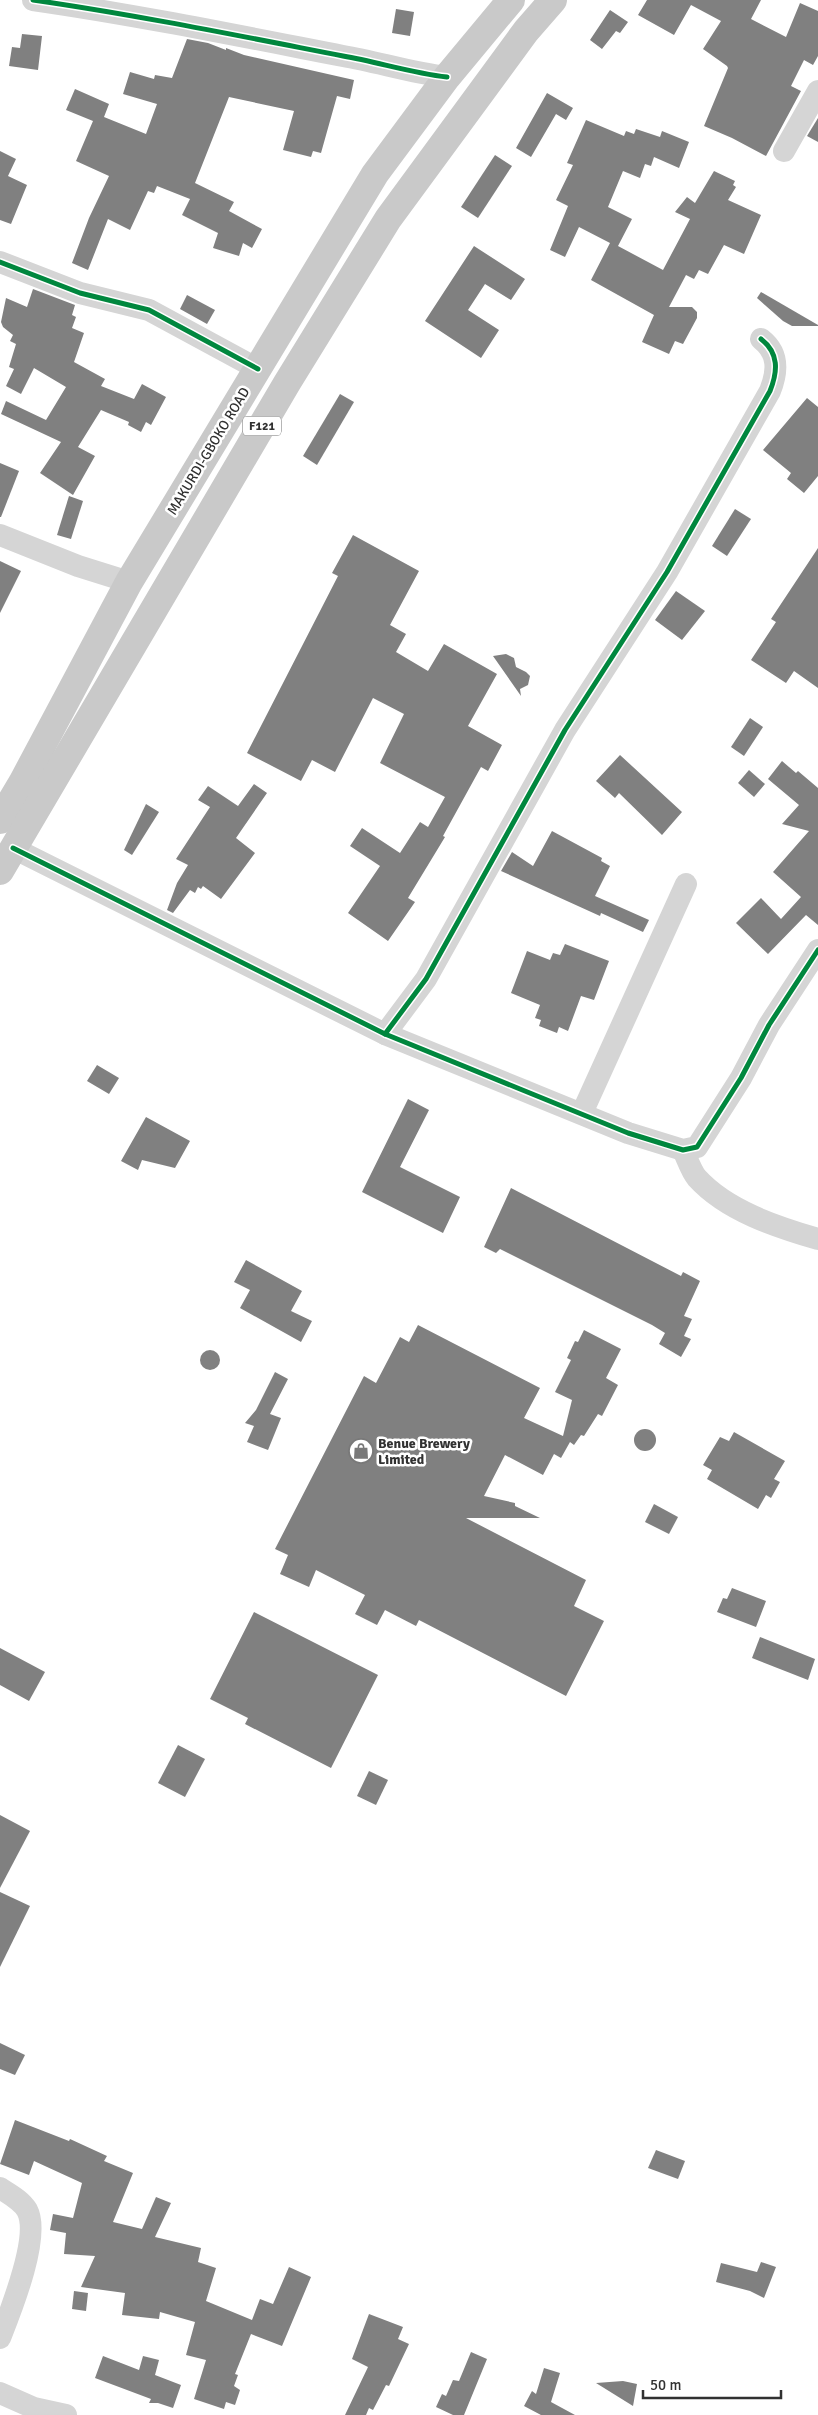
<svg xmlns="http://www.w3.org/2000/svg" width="818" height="2415" font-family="Signika,sans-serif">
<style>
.building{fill:#808080}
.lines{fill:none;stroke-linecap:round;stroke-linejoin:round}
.street{stroke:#d5d5d5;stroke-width:22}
.primary{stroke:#c9c9c9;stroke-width:28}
.cycleway-casing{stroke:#fff;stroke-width:8}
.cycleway{stroke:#00873e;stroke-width:5}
.labels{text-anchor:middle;stroke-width:5;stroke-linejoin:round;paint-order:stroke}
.shield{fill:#fff;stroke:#6f6f6f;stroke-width:1}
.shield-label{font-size:12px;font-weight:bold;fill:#313131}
.street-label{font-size:14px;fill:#313131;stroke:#fff}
.poi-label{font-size:14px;font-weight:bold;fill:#313131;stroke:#fff;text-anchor:start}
</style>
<rect width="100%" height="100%" fill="#fff"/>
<g class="building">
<path d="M 647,0 L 761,0 L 751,19 L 786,37 L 800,3 L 818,11 L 818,56 L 813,65 L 804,60 L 791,86 L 801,91 L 766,156 L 732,138 L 704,126 L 728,68 L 727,66 L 703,49 L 721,21 L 691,5 L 674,35 L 638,15 Z"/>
<path d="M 396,9 L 414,12 L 410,36 L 392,33 Z"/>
<path d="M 610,10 L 628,22 L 620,33 L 616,31 L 602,49 L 590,40 Z"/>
<path d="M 22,34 L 42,36 L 38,70 L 9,66 L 12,47 L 20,48 Z"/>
<path d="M 187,39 L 208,43 L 226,50 L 226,48 L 244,55 L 354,80 L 350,99 L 337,96 L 321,153 L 313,151 L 311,157 L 283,150 L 294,111 L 229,97 L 195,183 L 234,202 L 229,211 L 262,229 L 252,248 L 243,243 L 239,256 L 213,248 L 218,233 L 182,215 L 190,199 L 157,186 L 154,193 L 148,191 L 130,230 L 108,219 L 88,270 L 72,263 L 89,218 L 109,176 L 76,161 L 93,121 L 66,110 L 75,89 L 109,104 L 104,117 L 146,134 L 157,104 L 123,94 L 130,72 L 154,79 L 155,75 L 172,78 Z"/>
<path d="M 547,93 L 573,108 L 566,120 L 556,114 L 531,157 L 516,148 Z"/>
<path d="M 818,118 L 818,142 L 807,136 Z"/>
<path d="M 586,120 L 624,136 L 626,131 L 634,134 L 636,129 L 660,137 L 662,131 L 689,142 L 679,168 L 654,157 L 651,166 L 645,164 L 640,178 L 623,171 L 608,207 L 632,219 L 618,246 L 663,270 L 690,219 L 675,212 L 687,197 L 695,203 L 714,171 L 735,181 L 733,185 L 736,187 L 728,200 L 761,215 L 744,254 L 724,245 L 708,274 L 699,270 L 694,279 L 686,275 L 669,307 L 692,307 L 697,312 L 697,318 L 683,344 L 675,341 L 669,354 L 642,342 L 654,315 L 591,280 L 610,243 L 579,227 L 565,257 L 550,250 L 568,206 L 556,200 L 573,165 L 567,163 Z"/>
<path d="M 0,151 L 16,159 L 8,176 L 27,185 L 11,224 L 0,220 Z"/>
<path d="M 495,155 L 512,166 L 478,218 L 461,207 Z"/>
<path d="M 474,246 L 525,279 L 511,300 L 485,284 L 468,310 L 499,330 L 481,358 L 425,321 Z"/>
<path d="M 33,289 L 75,305 L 72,315 L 76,317 L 72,328 L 84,333 L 74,362 L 105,379 L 101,386 L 134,399 L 142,384 L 166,397 L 151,425 L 146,422 L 141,432 L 128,425 L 129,422 L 101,410 L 78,447 L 95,456 L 73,495 L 40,473 L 61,442 L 1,414 L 6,401 L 46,420 L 66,387 L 34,368 L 21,394 L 6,386 L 14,369 L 9,367 L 16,344 L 10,341 L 13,335 L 3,327 L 1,322 L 6,298 L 27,307 Z"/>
<path d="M 761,292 L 818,325 L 818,326 L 792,326 L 783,321 L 757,298 Z"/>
<path d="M 187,295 L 215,310 L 207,324 L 180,309 Z"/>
<path d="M 340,394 L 354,402 L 317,465 L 303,456 Z"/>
<path d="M 807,398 L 818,407 L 818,476 L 804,493 L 787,479 L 791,473 L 763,450 Z"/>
<path d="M 0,463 L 19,471 L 1,517 L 0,517 Z"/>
<path d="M 69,496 L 83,501 L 71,539 L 57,535 Z"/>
<path d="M 735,509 L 751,519 L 727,556 L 712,546 Z"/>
<path d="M 353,535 L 419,571 L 390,625 L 406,634 L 396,652 L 428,671 L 444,644 L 497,674 L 468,726 L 502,745 L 488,771 L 481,767 L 443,836 L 445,837 L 408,898 L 415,902 L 388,941 L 348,913 L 380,866 L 350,846 L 362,828 L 400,853 L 420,822 L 428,827 L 445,797 L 380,763 L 404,714 L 373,698 L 335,772 L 312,760 L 301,781 L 247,753 L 338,576 L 332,573 Z"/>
<path d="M 818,548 L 818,688 L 794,671 L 786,683 L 751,660 L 776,622 L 771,619 Z"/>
<path d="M 0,561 L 21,571 L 0,613 Z"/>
<path d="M 676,591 L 705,611 L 682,640 L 655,620 Z"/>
<path d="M 506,654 L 514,658 L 516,667 L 526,672 L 530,676 L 528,685 L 520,689 L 521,696 L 493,656 Z"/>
<path d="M 750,718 L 763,727 L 744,756 L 731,747 Z"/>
<path d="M 620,755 L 682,812 L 662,835 L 619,793 L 615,798 L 596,781 Z"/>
<path d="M 782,761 L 796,773 L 798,771 L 818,788 L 818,925 L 806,915 L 768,954 L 736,923 L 761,898 L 781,919 L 801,897 L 773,872 L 809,831 L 782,824 L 799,805 L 768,779 Z"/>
<path d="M 749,770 L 765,784 L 754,797 L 738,783 Z"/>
<path d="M 254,784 L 267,793 L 236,838 L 255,853 L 221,899 L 203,886 L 201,889 L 198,887 L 195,893 L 190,890 L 173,913 L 167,910 L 177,883 L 188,865 L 176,859 L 210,807 L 198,800 L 208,786 L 238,806 Z"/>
<path d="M 146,804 L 159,812 L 132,855 L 124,850 Z"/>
<path d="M 552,831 L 602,858 L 601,861 L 610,866 L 595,896 L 649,920 L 643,932 L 601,913 L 600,916 L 501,871 L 512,852 L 533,866 Z"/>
<path d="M 565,944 L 609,961 L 594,1000 L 581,996 L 568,1031 L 559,1027 L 557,1033 L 539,1026 L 541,1020 L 535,1018 L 540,1005 L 511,993 L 527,951 L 550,960 L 553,953 L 560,955 Z"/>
<path d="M 97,1065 L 119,1078 L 109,1094 L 87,1081 Z"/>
<path d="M 408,1099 L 429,1110 L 400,1167 L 460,1197 L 443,1233 L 362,1192 Z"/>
<path d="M 146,1117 L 190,1141 L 175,1168 L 142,1160 L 138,1170 L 121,1161 Z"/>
<path d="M 511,1188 L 681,1276 L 683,1272 L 700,1281 L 684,1316 L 692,1319 L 684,1336 L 691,1339 L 681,1357 L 659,1344 L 665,1333 L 652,1325 L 500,1249 L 496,1253 L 484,1247 Z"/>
<path d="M 246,1260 L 302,1291 L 291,1311 L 312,1321 L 301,1342 L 240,1308 L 250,1290 L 234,1282 Z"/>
<path d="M 418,1325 L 540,1388 L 524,1418 L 563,1436 L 572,1400 L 555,1392 L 571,1360 L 567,1358 L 575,1341 L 578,1342 L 584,1330 L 621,1349 L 606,1378 L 618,1385 L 602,1416 L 598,1414 L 584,1436 L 581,1435 L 574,1445 L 570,1442 L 561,1458 L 554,1454 L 543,1475 L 505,1455 L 484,1496 L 515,1503 L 515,1506 L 540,1518 L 466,1518 L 586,1580 L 574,1606 L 604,1621 L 566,1696 L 419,1620 L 416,1626 L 385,1610 L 377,1625 L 355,1614 L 365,1595 L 316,1570 L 309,1587 L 280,1574 L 288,1555 L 275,1549 L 364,1376 L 376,1383 L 400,1337 L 409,1342 Z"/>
<circle cx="210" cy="1360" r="10"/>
<path d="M 275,1372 L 288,1379 L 270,1414 L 281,1418 L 268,1450 L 247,1442 L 254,1426 L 245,1423 L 256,1410 Z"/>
<circle cx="645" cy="1440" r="11"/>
<path d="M 734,1432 L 785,1461 L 774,1479 L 780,1482 L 771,1498 L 766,1495 L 758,1509 L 707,1479 L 712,1470 L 703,1465 L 720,1437 L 729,1441 Z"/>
<path d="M 654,1504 L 678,1517 L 669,1534 L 645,1522 Z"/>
<path d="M 732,1588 L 766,1601 L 756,1627 L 717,1612 L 723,1598 L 727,1599 Z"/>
<path d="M 254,1612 L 378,1675 L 331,1768 L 245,1724 L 248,1718 L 210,1699 Z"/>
<path d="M 760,1637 L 815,1659 L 808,1680 L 752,1658 Z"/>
<path d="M 0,1648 L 45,1672 L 29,1701 L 0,1685 Z"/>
<path d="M 178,1745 L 205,1759 L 185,1797 L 158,1783 Z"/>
<path d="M 369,1771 L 388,1780 L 376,1805 L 357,1796 Z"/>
<path d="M 0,1815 L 30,1831 L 0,1888 Z"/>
<path d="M 0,1892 L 30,1906 L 0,1967 Z"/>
<path d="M 0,2043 L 25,2055 L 15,2075 L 0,2069 Z"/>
<path d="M 15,2120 L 69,2141 L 70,2139 L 107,2156 L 104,2161 L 133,2173 L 113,2222 L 142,2229 L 156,2197 L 171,2203 L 155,2237 L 201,2248 L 198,2262 L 216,2268 L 206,2301 L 252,2320 L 260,2299 L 273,2304 L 289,2267 L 311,2277 L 282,2346 L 251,2334 L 235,2374 L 238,2375 L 234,2386 L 240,2390 L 235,2405 L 226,2402 L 224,2409 L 194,2399 L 206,2360 L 186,2355 L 195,2322 L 160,2312 L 159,2319 L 122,2315 L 125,2293 L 81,2287 L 95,2256 L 64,2254 L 66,2233 L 50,2230 L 53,2214 L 73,2218 L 82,2183 L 34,2161 L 29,2175 L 0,2164 Z"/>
<path d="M 656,2150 L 685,2161 L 678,2179 L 648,2168 Z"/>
<path d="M 761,2262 L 776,2267 L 764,2298 L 750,2291 L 716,2282 L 721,2263 L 757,2272 Z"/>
<path d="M 74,2291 L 88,2293 L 86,2311 L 72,2309 Z"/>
<path d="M 369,2314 L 403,2327 L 398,2339 L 409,2344 L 389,2386 L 386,2385 L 373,2410 L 369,2408 L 366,2415 L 345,2415 L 368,2367 L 352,2359 Z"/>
<path d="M 471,2352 L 487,2359 L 464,2415 L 453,2415 L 436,2407 L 442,2394 L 446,2396 L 453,2380 L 459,2381 Z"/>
<path d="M 103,2356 L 139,2370 L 143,2356 L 159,2360 L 155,2375 L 181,2385 L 173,2408 L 158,2403 L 149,2403 L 151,2399 L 95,2378 Z"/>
<path d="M 544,2368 L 560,2373 L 551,2402 L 575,2415 L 541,2415 L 524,2406 L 532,2391 L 536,2394 Z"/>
<path d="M 623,2381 L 637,2384 L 633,2406 L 596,2383 Z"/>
</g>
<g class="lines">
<g class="street">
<path d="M 33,0 C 137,15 240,36 343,56 C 378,62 412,73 447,77"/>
<path d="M 784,151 L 818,91"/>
<path d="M 0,262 L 80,293 L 149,310 L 258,369"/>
<path d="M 0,535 L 78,566 L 129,582"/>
<path d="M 13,848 L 385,1034 L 628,1133 L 683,1150 L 697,1147 L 741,1078 L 769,1025 L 818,950"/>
<path d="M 385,1034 L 426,979 L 565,730 L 667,572 L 770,391 C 778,371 779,353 761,339"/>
<path d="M 582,1113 L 686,884"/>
<path d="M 683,1150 C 687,1158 691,1171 697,1178 C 727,1211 777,1227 818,1239"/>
<path d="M 0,2188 C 9,2194 21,2200 27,2210 C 41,2236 11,2310 0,2338"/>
<path d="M 0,2393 L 34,2408 L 66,2415"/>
</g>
<g class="primary">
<path d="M 0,820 L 22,783 L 129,582 L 375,174 L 447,77 L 511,0"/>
<path d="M 0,871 L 287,383 L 388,219 L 526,31 L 553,0"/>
</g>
<defs>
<g id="cycleway">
<path d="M 33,0 C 137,15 240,36 343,56 C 378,62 412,73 447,77"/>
<path d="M 0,262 L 80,293 L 149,310 L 258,369"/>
<path d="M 13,848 L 385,1034 L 628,1133 L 683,1150 L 697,1147 L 741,1078 L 769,1025 L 818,950"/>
<path d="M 385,1034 L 426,979 L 565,730 L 667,572 L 770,391 C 778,371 779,353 761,339"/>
</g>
</defs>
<use href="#cycleway" class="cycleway-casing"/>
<use href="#cycleway" class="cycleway"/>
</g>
<defs>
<symbol id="shop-ring" viewBox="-11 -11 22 22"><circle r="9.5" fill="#fff" stroke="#797979" stroke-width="1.5"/><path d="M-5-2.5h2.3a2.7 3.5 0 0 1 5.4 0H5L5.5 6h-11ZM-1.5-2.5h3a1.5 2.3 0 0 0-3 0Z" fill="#797979"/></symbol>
</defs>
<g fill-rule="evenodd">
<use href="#shop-ring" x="347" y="1437" width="28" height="28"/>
</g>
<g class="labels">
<rect class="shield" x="243" y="416.5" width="38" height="19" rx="4"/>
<g class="shield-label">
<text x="262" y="430">F121</text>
</g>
<g class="street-label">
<text transform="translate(208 451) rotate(-59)" y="5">MAKURDI-GBOKO ROAD</text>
</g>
<g class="poi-label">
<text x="378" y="1448">Benue Brewery<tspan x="378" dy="16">Limited</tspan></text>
</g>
</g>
<path d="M643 2390v8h138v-8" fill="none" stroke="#313131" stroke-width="2.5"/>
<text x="650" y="2390" font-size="15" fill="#313131" stroke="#ffffff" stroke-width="4" paint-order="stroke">50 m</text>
</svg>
